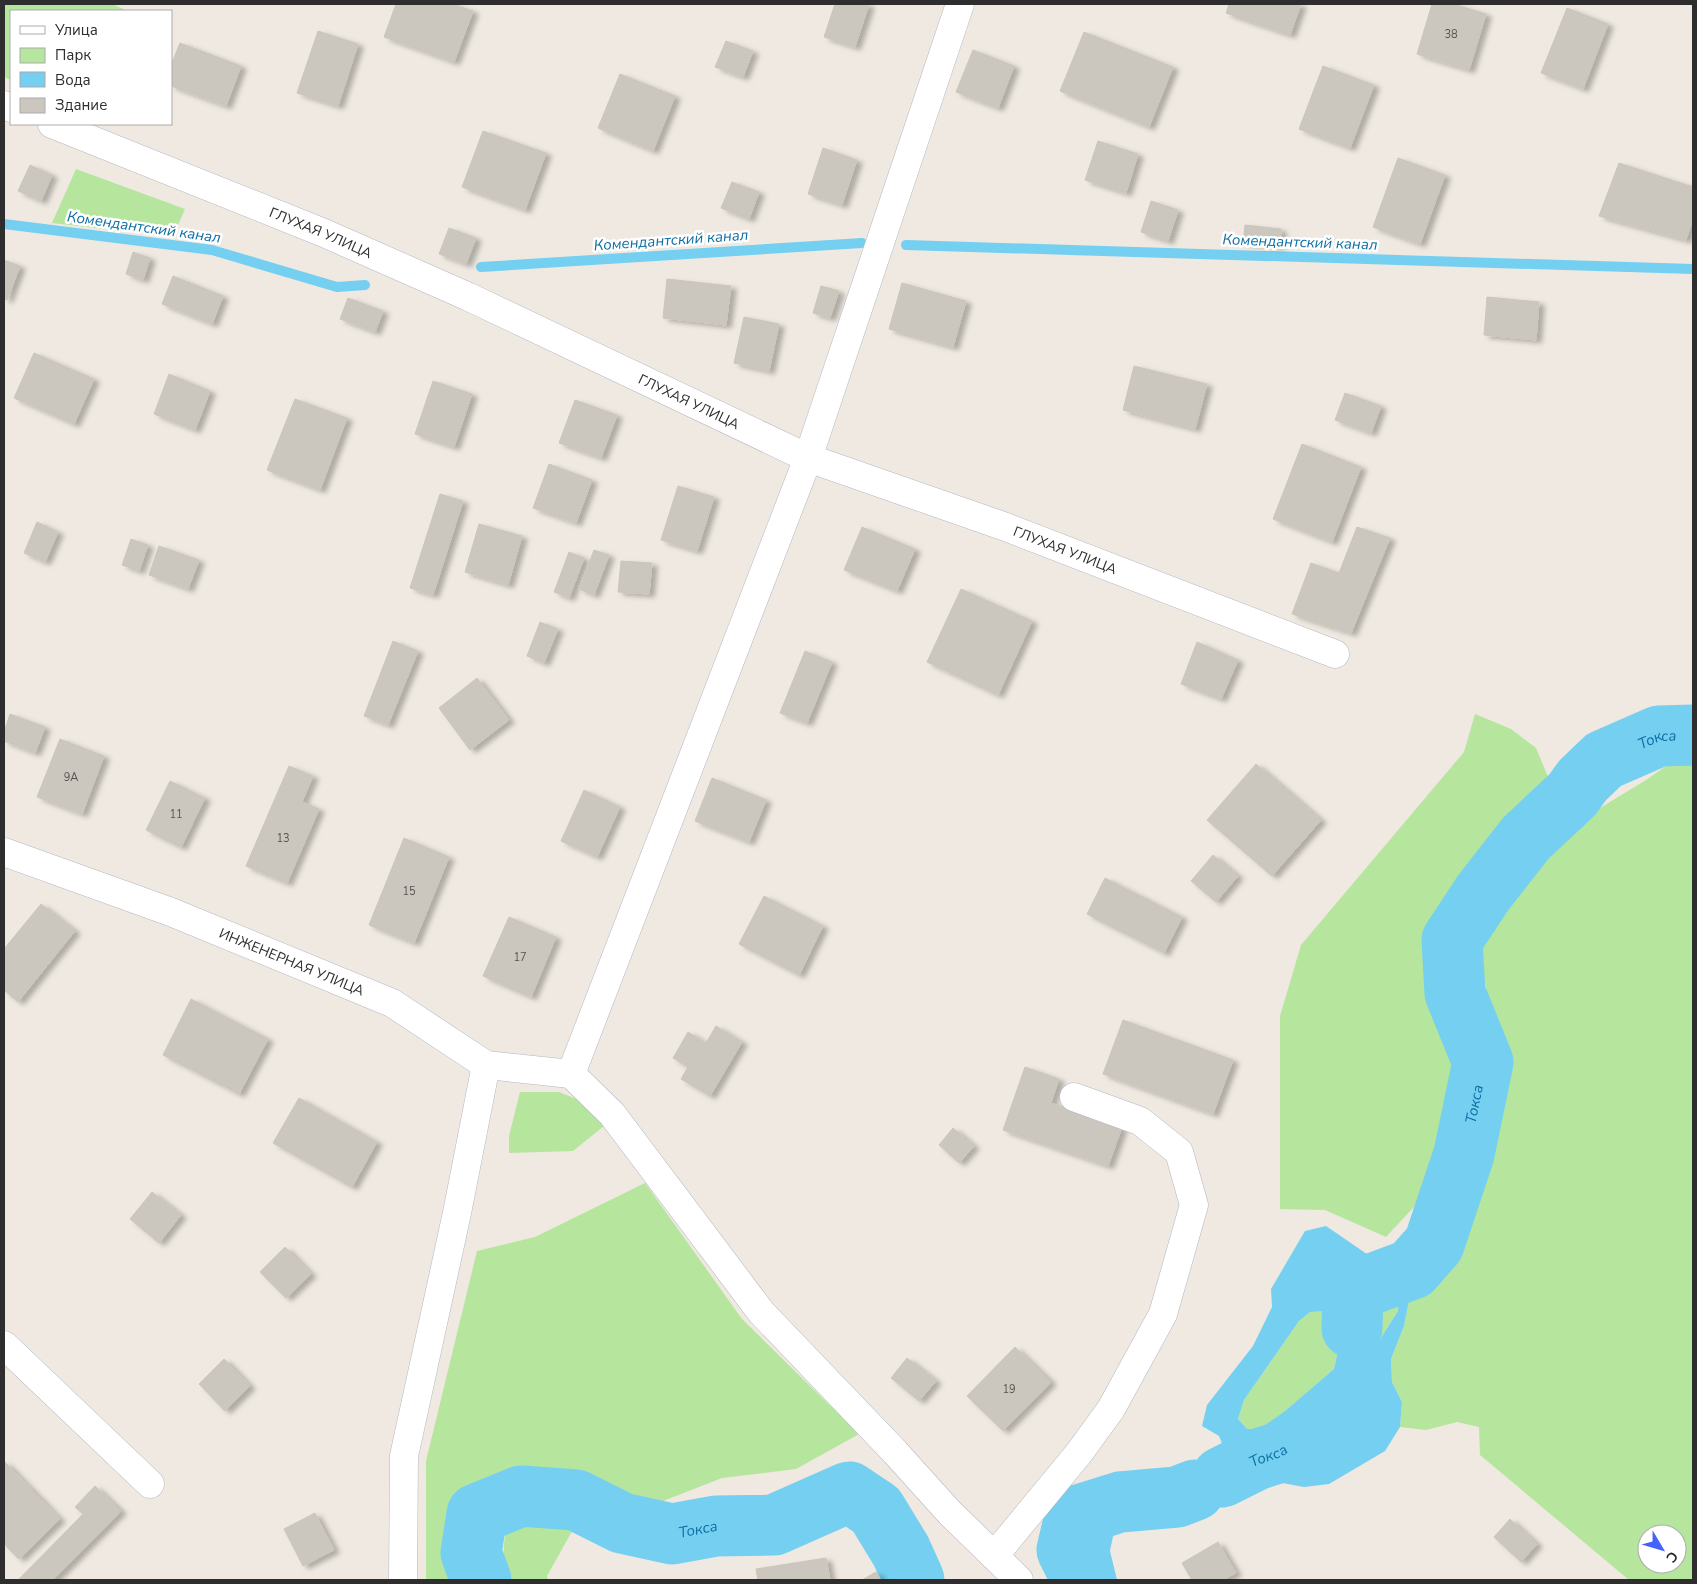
<svg xmlns="http://www.w3.org/2000/svg" width="1697" height="1584" font-family="'Nunito Sans',sans-serif">
<style>
.green{fill:#b6e59e;fill-rule:evenodd}
.water{fill:#75cff0;fill-rule:evenodd}
.lines{fill:none;stroke-linecap:round;stroke-linejoin:round}
.stream{stroke:#75cff0;stroke-width:10}
.river{stroke:#75cff0;stroke-width:61}
.building{fill:#cbc7bf;stroke:#cbc5ba;filter:url(#shadow)}
.minor-casing{stroke:#b4b7c1;stroke-width:29}
.minor{stroke:#fff;stroke-width:28}
.labels{text-anchor:middle;stroke-width:5;stroke-linejoin:round;paint-order:stroke}
.number-label{font-size:11px;fill:#555452}
.street-label{font-size:14px;fill:#2e2e2e;stroke:#fff}
.water-label{font-size:15px;font-style:italic;fill:#0d6fa3;stroke:#fff}
</style>
<defs>
<filter id="shadow"><feDropShadow dx="5.5" dy="3" stdDeviation="2.5" flood-color="#0004"/></filter>
</defs>
<rect width="100%" height="100%" fill="#efe9e1"/>
<g class="green">
<path d="M 4,4 L 112,4 L 128,11 L 11,11 L 11,80 L 4,77 Z"/>
<path d="M 76,169 L 185,209 L 173,237 L 52,223 Z"/>
<path d="M 1693,713 L 1693,1580 L 1629,1580 L 1480,1455 L 1479,1427 L 1457,1422 L 1426,1430 L 1400,1427 L 1402,1402 L 1392,1382 L 1391,1359 L 1404,1326 L 1412,1285 L 1446,1257 L 1483,1156 L 1499,1043 L 1475,941 L 1577,822 L 1646,780 L 1685,753 L 1684,719 ZM 1647,1534 L 1677,1534 L 1677,1564 L 1647,1564 Z"/>
<path d="M 1475,714 L 1511,729 L 1536,748 L 1551,784 L 1511,830 L 1433,936 L 1433,989 L 1465,1072 L 1425,1195 L 1386,1237 L 1325,1210 L 1280,1209 L 1280,1016 L 1301,945 L 1464,752 Z"/>
<path d="M 520,1092 L 559,1092 L 586,1103 L 604,1126 L 573,1151 L 509,1153 L 509,1136 Z"/>
<path d="M 645,1183 L 742,1319 L 859,1434 L 796,1469 L 722,1478 L 653,1505 L 584,1485 L 519,1488 L 472,1507 L 463,1551 L 464,1580 L 426,1580 L 426,1461 L 477,1251 L 535,1237 Z"/>
<path d="M 1389,1289 L 1399,1297 L 1398,1311 L 1377,1344 L 1369,1345 L 1363,1337 L 1365,1316 L 1376,1293 Z"/>
<path d="M 1329,1311 L 1339,1346 L 1334,1369 L 1265,1428 L 1247,1429 L 1238,1419 L 1244,1400 L 1299,1321 L 1310,1312 Z"/>
<path d="M 532,1505 L 580,1517 L 547,1576 L 548,1580 L 507,1580 C 502,1566 502,1535 510,1522 C 513,1516 525,1510 532,1505 Z"/>
</g>
<g class="water">
<path d="M 1326,1226 L 1412,1285 L 1404,1326 L 1391,1359 L 1392,1382 L 1402,1402 L 1400,1427 L 1385,1451 L 1329,1484 L 1304,1487 L 1245,1476 L 1230,1464 L 1219,1436 L 1202,1426 L 1207,1405 L 1253,1346 L 1272,1307 L 1271,1289 L 1305,1231 ZM 1389,1289 L 1399,1297 L 1398,1311 L 1377,1344 L 1369,1345 L 1363,1337 L 1365,1316 L 1376,1293 ZM 1329,1311 L 1339,1346 L 1334,1369 L 1265,1428 L 1247,1429 L 1238,1419 L 1244,1400 L 1299,1321 L 1310,1312 Z"/>
<path d="M 1120,1502 L 1110,1551 L 1117,1580 L 1082,1580 L 1067,1550 L 1075,1516 Z"/>
</g>
<g class="lines">
<g class="stream">
<path d="M 4,224 L 212,250 L 337,287 L 365,285"/>
<path d="M 906,245 L 1693,269"/>
<path d="M 481,267 L 862,243"/>
</g>
<g class="river">
<path id="s1" d="M 1352,1328 L 1353,1291 L 1412,1269 L 1434,1244 L 1464,1154 L 1483,1062 L 1455,993 L 1452,940 L 1483,893 L 1526,838 L 1572,795 L 1583,780 L 1604,760 L 1659,736 L 1693,735"/>
<path id="s2" d="M 1222,1477 L 1256,1460 L 1280,1452 L 1310,1431"/>
<path id="s3" d="M 481,1580 L 471,1553 L 477,1514 L 521,1496 L 576,1500 L 622,1523 L 672,1534 L 716,1526 L 774,1525 L 849,1492 L 876,1510 L 901,1551 L 914,1580"/>
<path d="M 1082,1580 L 1067,1550 L 1075,1516 L 1120,1502 L 1177,1497 L 1195,1490"/>
</g>
</g>
<g class="building">
<path d="M 396,4 L 453,4 L 473,11 L 454,62 L 384,37 Z"/>
<path d="M 835,4 L 869,4 L 855,47 L 824,37 Z"/>
<path d="M 1229,4 L 1301,4 L 1290,35 L 1226,13 Z"/>
<path d="M 1432,4 L 1453,4 L 1486,14 L 1469,70 L 1417,54 Z"/>
<path d="M 1567,8 L 1608,24 L 1583,89 L 1541,73 Z"/>
<path d="M 318,31 L 358,44 L 338,106 L 297,93 Z"/>
<path d="M 1084,32 L 1173,67 L 1149,127 L 1060,91 Z"/>
<path d="M 726,41 L 753,51 L 743,77 L 715,67 Z"/>
<path d="M 180,43 L 241,66 L 226,106 L 171,86 L 171,65 Z"/>
<path d="M 973,50 L 1014,66 L 998,108 L 956,92 Z"/>
<path d="M 1323,66 L 1374,85 L 1350,148 L 1299,129 Z"/>
<path d="M 620,74 L 675,96 L 653,151 L 598,128 Z"/>
<path d="M 483,131 L 546,153 L 525,210 L 462,187 Z"/>
<path d="M 1098,141 L 1138,154 L 1126,193 L 1085,180 Z"/>
<path d="M 823,148 L 857,160 L 842,205 L 808,194 Z"/>
<path d="M 1398,158 L 1445,175 L 1420,244 L 1373,227 Z"/>
<path d="M 1619,163 L 1693,187 L 1693,218 L 1686,240 L 1599,216 Z"/>
<path d="M 30,165 L 52,175 L 41,201 L 18,191 Z"/>
<path d="M 732,182 L 759,192 L 749,219 L 721,208 Z"/>
<path d="M 1151,201 L 1178,210 L 1168,241 L 1141,232 Z"/>
<path d="M 1245,225 L 1281,229 L 1280,246 L 1243,243 Z"/>
<path d="M 449,228 L 476,238 L 466,264 L 439,254 Z"/>
<path d="M 133,252 L 150,258 L 143,280 L 126,274 Z"/>
<path d="M 4,260 L 20,266 L 7,300 L 4,299 Z"/>
<path d="M 173,276 L 223,296 L 212,324 L 162,304 Z"/>
<path d="M 667,279 L 731,286 L 726,325 L 663,318 Z"/>
<path d="M 902,283 L 966,301 L 953,347 L 889,329 Z"/>
<path d="M 821,286 L 839,291 L 830,318 L 813,313 Z"/>
<path d="M 1487,297 L 1539,302 L 1536,340 L 1484,335 Z"/>
<path d="M 348,298 L 383,311 L 375,332 L 340,319 Z"/>
<path d="M 744,317 L 779,324 L 769,371 L 734,363 Z"/>
<path d="M 34,353 L 94,379 L 74,424 L 14,398 Z"/>
<path d="M 1134,366 L 1207,384 L 1195,429 L 1123,410 Z"/>
<path d="M 169,374 L 210,391 L 195,430 L 154,414 Z"/>
<path d="M 433,381 L 472,394 L 454,447 L 415,434 Z"/>
<path d="M 1345,393 L 1381,406 L 1371,433 L 1335,420 Z"/>
<path d="M 295,399 L 347,418 L 320,490 L 267,470 Z"/>
<path d="M 575,400 L 617,415 L 601,458 L 559,443 Z"/>
<path d="M 1302,444 L 1361,467 L 1332,542 L 1273,519 Z"/>
<path d="M 549,464 L 592,480 L 576,523 L 533,508 Z"/>
<path d="M 678,486 L 714,497 L 697,551 L 661,540 Z"/>
<path d="M 440,494 L 463,501 L 433,595 L 410,588 Z"/>
<path d="M 37,522 L 58,532 L 45,562 L 24,553 Z"/>
<path d="M 479,524 L 522,536 L 508,585 L 465,572 Z"/>
<path d="M 862,527 L 915,549 L 897,591 L 844,570 Z"/>
<path d="M 1357,527 L 1390,538 L 1351,633 L 1292,614 L 1311,563 L 1339,573 Z"/>
<path d="M 131,539 L 148,545 L 139,571 L 122,565 Z"/>
<path d="M 159,546 L 199,560 L 188,589 L 149,575 Z"/>
<path d="M 594,550 L 609,555 L 594,595 L 579,589 Z"/>
<path d="M 569,552 L 584,558 L 569,598 L 554,592 Z"/>
<path d="M 621,561 L 652,563 L 649,594 L 618,592 Z"/>
<path d="M 961,589 L 1032,621 L 998,695 L 927,662 Z"/>
<path d="M 540,622 L 558,629 L 544,663 L 527,656 Z"/>
<path d="M 393,641 L 418,651 L 388,725 L 364,716 Z"/>
<path d="M 1197,642 L 1238,660 L 1221,699 L 1181,684 Z"/>
<path d="M 805,651 L 832,662 L 807,723 L 780,713 Z"/>
<path d="M 477,678 L 509,720 L 470,750 L 439,708 Z"/>
<path d="M 10,714 L 45,727 L 35,753 L 4,741 L 4,732 Z"/>
<path d="M 60,739 L 104,756 L 82,814 L 37,797 Z"/>
<path d="M 1256,764 L 1321,820 L 1272,876 L 1207,820 Z"/>
<path d="M 289,766 L 313,776 L 302,802 L 319,809 L 287,883 L 246,866 Z"/>
<path d="M 712,778 L 766,800 L 749,842 L 695,821 Z"/>
<path d="M 170,781 L 205,798 L 181,847 L 146,830 Z"/>
<path d="M 584,790 L 620,807 L 597,857 L 561,841 Z"/>
<path d="M 404,838 L 449,857 L 414,943 L 369,925 Z"/>
<path d="M 1213,855 L 1238,876 L 1216,902 L 1191,881 Z"/>
<path d="M 1105,878 L 1182,917 L 1164,953 L 1087,914 Z"/>
<path d="M 764,896 L 823,926 L 799,975 L 739,944 Z"/>
<path d="M 41,904 L 75,931 L 18,1002 L 4,990 L 4,949 Z"/>
<path d="M 509,917 L 556,937 L 531,997 L 483,976 Z"/>
<path d="M 191,999 L 268,1039 L 239,1094 L 163,1055 Z"/>
<path d="M 1123,1020 L 1233,1060 L 1213,1114 L 1103,1074 Z"/>
<path d="M 716,1026 L 742,1042 L 710,1096 L 681,1079 L 688,1067 L 673,1058 L 688,1032 L 706,1043 Z"/>
<path d="M 1025,1067 L 1059,1079 L 1051,1103 L 1122,1127 L 1108,1166 L 1003,1130 Z"/>
<path d="M 299,1098 L 377,1142 L 352,1187 L 273,1143 Z"/>
<path d="M 953,1128 L 974,1146 L 959,1163 L 939,1145 Z"/>
<path d="M 152,1192 L 181,1215 L 159,1243 L 130,1219 Z"/>
<path d="M 285,1247 L 311,1274 L 286,1298 L 260,1272 Z"/>
<path d="M 1015,1347 L 1051,1382 L 1003,1431 L 967,1396 Z"/>
<path d="M 907,1358 L 936,1381 L 919,1401 L 891,1378 Z"/>
<path d="M 224,1359 L 250,1386 L 225,1411 L 199,1384 Z"/>
<path d="M 4,1461 L 60,1519 L 19,1559 L 4,1544 Z"/>
<path d="M 95,1486 L 121,1511 L 53,1580 L 18,1580 L 83,1514 L 75,1507 Z"/>
<path d="M 315,1513 L 334,1550 L 303,1566 L 284,1529 Z"/>
<path d="M 1510,1519 L 1537,1544 L 1521,1562 L 1494,1537 Z"/>
<path d="M 1218,1542 L 1236,1573 L 1223,1580 L 1192,1580 L 1182,1563 Z"/>
<path d="M 826,1558 L 830,1580 L 758,1580 L 756,1569 Z"/>
<path d="M 876,1572 L 881,1580 L 862,1580 Z"/>
</g>
<g class="lines">
<defs>
<g id="minor">
<path d="M 4,105 L 11,108"/>
<path id="s4" d="M 52,124 L 324,233 L 469,297 L 808,458 L 1003,526 L 1335,654"/>
<path id="s5" d="M 4,852 L 171,912 L 392,1003 L 486,1065 L 571,1074"/>
<path d="M 571,1074 L 808,458 L 960,4"/>
<path d="M 571,1074 L 612,1114 L 761,1312 L 895,1452 L 950,1513 L 1019,1580"/>
<path d="M 4,1345 L 150,1484"/>
<path d="M 994,1556 L 1079,1453 L 1111,1409 L 1163,1314 L 1194,1205 L 1179,1152 L 1140,1121 L 1074,1097"/>
<path d="M 403,1580 L 404,1456 L 457,1213 L 486,1065"/>
</g>
</defs>
<use href="#minor" class="minor-casing"/>
<use href="#minor" class="minor"/>
</g>
<g class="labels">
<g class="number-label">
<text x="1451" y="38">38</text>
<text x="71" y="781">9А</text>
<text x="176" y="818">11</text>
<text x="283" y="842">13</text>
<text x="409" y="895">15</text>
<text x="520" y="961">17</text>
<text x="1009" y="1393">19</text>
</g>
<g class="street-label">
<text dy="5" stroke="none"><textPath href="#s4" startOffset="290">ГЛУХАЯ УЛИЦА</textPath></text>
<text dy="5" stroke="none"><textPath href="#s4" startOffset="695">ГЛУХАЯ УЛИЦА</textPath></text>
<text dy="5" stroke="none"><textPath href="#s4" startOffset="1100">ГЛУХАЯ УЛИЦА</textPath></text>
<text dy="5" stroke="none"><textPath href="#s5" startOffset="308">ИНЖЕНЕРНАЯ УЛИЦА</textPath></text>
</g>
<g class="water-label">
<text transform="translate(144 227) rotate(8)" y="5">Комендантский канал</text>
<text transform="translate(671 240) rotate(-4)" y="5">Комендантский канал</text>
<text transform="translate(1300 242) rotate(2)" y="5">Комендантский канал</text>
<text dy="5" stroke="none"><textPath href="#s1" startOffset="744">Токса</textPath></text>
<text dy="5" stroke="none"><textPath href="#s1" startOffset="279">Токса</textPath></text>
<text dy="5" stroke="none"><textPath href="#s2" startOffset="51">Токса</textPath></text>
<text dy="5" stroke="none"><textPath href="#s3" startOffset="300">Токса</textPath></text>
</g>
</g>
<rect width="1697" height="1584" fill="none" stroke="#2e2e2e" stroke-width="10"/>
<rect x="10" y="10" width="162" height="115" fill="#ffffff" stroke="#ababab"/>
<rect x="20" y="26" width="25" height="8" fill="#ffffff" stroke="#ababab"/>
<text x="55" y="35" font-size="15" fill="#2e2e2e">Улица</text>
<rect x="20" y="48" width="25" height="15" fill="#b6e59e" stroke="#ababab"/>
<text x="55" y="60" font-size="15" fill="#2e2e2e">Парк</text>
<rect x="20" y="72" width="25" height="15" fill="#75cff0" stroke="#ababab"/>
<text x="55" y="85" font-size="15" fill="#2e2e2e">Вода</text>
<rect x="20" y="98" width="25" height="15" fill="#cbc7bf" stroke="#ababab"/>
<text x="55" y="110" font-size="15" fill="#2e2e2e">Здание</text>
<g transform="translate(1662 1549) rotate(128)"><circle r="24" fill="#ffffff" stroke="#ababab"/>
<path d="M0-4L9 19L0 12L-9 19Z" fill="#4264fb"/>
<text y="-8" font-size="14" font-weight="bold" text-anchor="middle" fill="#2e2e2e">С</text>
</g>
</svg>
